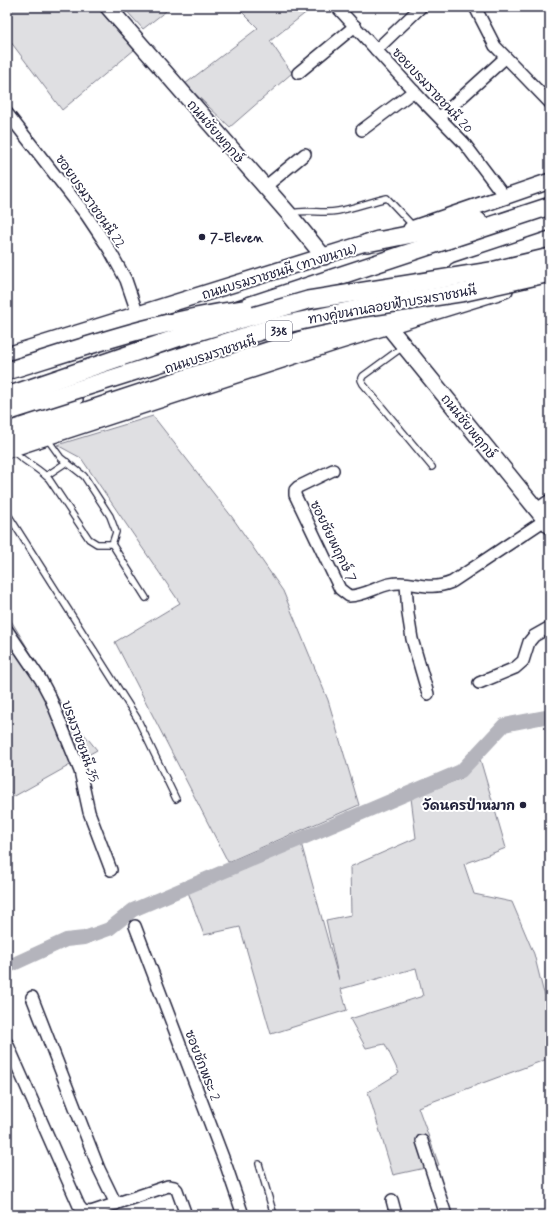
<svg xmlns="http://www.w3.org/2000/svg" width="557" height="1222" font-family="Mynerve,'Playpen Sans Thai',sans-serif">
<style>
.green{fill:#dfdfe2;stroke:#80808e}
.lines{fill:none;stroke-linecap:round;stroke-linejoin:round}
.canal{stroke:#b4b4bc;stroke-width:14}
.lane-casing{stroke:#22223b;stroke-width:8}
.street-casing{stroke:#22223b;stroke-width:14}
.secondary-casing{stroke:#22223b;stroke-width:18}
.primary-casing{stroke:#22223b;stroke-width:20}
.lane{stroke:#fff;stroke-width:5.5}
.street{stroke:#fff;stroke-width:11}
.secondary{stroke:#fff;stroke-width:15}
.primary{stroke:#fff;stroke-width:17}
.primary-bridge-casing{stroke:#22223b;stroke-width:20;stroke-linecap:butt}
.primary-bridge{stroke:#fff;stroke-width:17}
.poi-dot{fill:#22223b;stroke:#fff;stroke-width:1.5}
.labels{text-anchor:middle;stroke-width:4;stroke-linejoin:round;paint-order:stroke}
.shield{fill:#fff;stroke:#646476;stroke-width:1}
.shield-label{font-size:12px;font-weight:bold;fill:#22223b}
.street-label{font-size:13px;fill:#22223b;stroke:#fff}
.poi-label{font-size:13px;font-weight:bold;fill:#22223b;stroke:#fff;text-anchor:start}
</style>
<rect width="100%" height="100%" fill="#fff"/>
<filter id="ink" filterUnits="userSpaceOnUse"><feTurbulence type="fractalNoise" baseFrequency=".025" numOctaves="2"/><feDisplacementMap in="SourceGraphic" scale="8" xChannelSelector="R" yChannelSelector="G"/><feConvolveMatrix kernelMatrix="1 2 1 2 8 2 1 2 1" color-interpolation-filters="sRGB"/></filter>
<g filter="url(#ink)">
<g class="green">
<path d="M 7,7 L 97,7 L 134,50 L 62,110 L 7,37 Z"/>
<path d="M 123,7 L 171,7 L 143,29 Z"/>
<path d="M 237,7 L 313,7 L 270,41 L 292,73 L 230,127 L 185,84 L 258,28 Z"/>
<path d="M 153,416 L 232,517 L 283,591 L 328,700 L 359,805 L 228,862 L 115,642 L 180,603 L 81,458 L 57,445 Z"/>
<path d="M 7,614 L 67,713 L 97,750 L 13,797 L 7,787 Z"/>
<path d="M 480,759 L 506,848 L 464,864 L 474,894 L 512,902 L 534,954 L 543,990 L 550,1006 L 550,1058 L 418,1107 L 439,1165 L 393,1175 L 368,1092 L 399,1073 L 385,1044 L 366,1048 L 350,1019 L 423,996 L 416,968 L 341,989 L 347,1010 L 271,1034 L 240,927 L 204,935 L 188,892 L 301,843 L 339,980 L 326,920 L 351,915 L 350,867 L 416,838 L 411,798 L 462,778 Z"/>
</g>
<g class="lines">
<path class="canal" d="M 7,967 L 66,940 L 84,938 L 109,929 L 133,910 L 461,771 L 504,725 L 550,716"/>
<defs>
<g id="lane">
<path d="M 291,213 C 307,209 322,214 338,211 C 354,208 370,202 387,198 L 414,227"/>
<path d="M 404,346 L 363,376 L 361,380 L 363,384 L 432,467"/>
<path d="M 46,437 L 61,458 L 84,476 L 110,516 L 116,532 L 112,544"/>
<path d="M 12,450 C 24,462 39,468 49,479 L 89,539 L 97,544 L 112,544"/>
<path d="M 46,476 L 67,462"/>
<path d="M 7,513 L 137,718 L 176,799"/>
<path d="M 112,544 L 146,598"/>
<path d="M 259,1164 L 274,1215"/>
</g>
<g id="street">
<path d="M 337,7 L 421,99 L 464,143 L 504,196"/>
<path d="M 475,7 L 495,46 L 550,103"/>
<path d="M 376,50 L 421,7"/>
<path d="M 298,73 L 355,26"/>
<path d="M 7,113 L 87,216 L 109,249 L 126,280 L 138,315"/>
<path d="M 440,117 L 505,58"/>
<path d="M 362,130 L 414,91"/>
<path d="M 265,187 L 305,154"/>
<path d="M 333,470 L 298,487 L 295,490 L 295,495 L 340,589 L 349,596 C 364,596 376,587 390,584 C 414,579 425,593 452,582 L 545,520"/>
<path d="M 537,509 L 550,500"/>
<path d="M 406,584 L 408,614 L 412,639 L 428,694"/>
<path d="M 7,630 L 41,680 L 50,697 L 80,771 L 89,812 L 111,870"/>
<path d="M 479,683 L 515,668 L 523,661 L 529,642 L 534,636 L 550,627"/>
<path d="M 135,926 L 227,1168 L 243,1215"/>
<path d="M 32,997 L 99,1169 L 116,1204"/>
<path d="M 7,1043 L 79,1206 L 83,1211 L 91,1212 L 168,1186 L 174,1187 L 177,1190 L 186,1215"/>
<path d="M 422,1141 L 446,1215"/>
<path d="M 392,1200 L 396,1215"/>
</g>
<g id="secondary">
<path d="M 108,7 L 288,213 L 324,257"/>
<path d="M 411,229 L 550,181"/>
<path d="M 388,326 L 550,526"/>
<path d="M 7,355 L 378,239"/>
<path d="M 7,450 L 334,343 L 505,290"/>
</g>
<g id="primary">
<path d="M 367,243 L 478,221"/>
<path d="M 457,271 L 550,240"/>
<path d="M 230,312 L 550,206"/>
<path d="M 7,383 L 186,326"/>
<path d="M 7,422 L 74,399"/>
<path d="M 7,437 L 404,306"/>
</g>
</defs>
<use href="#lane" class="lane-casing"/>
<use href="#street" class="street-casing"/>
<use href="#secondary" class="secondary-casing"/>
<use href="#primary" class="primary-casing"/>
<use href="#lane" class="lane"/>
<use href="#street" class="street"/>
<use href="#secondary" class="secondary"/>
<use href="#primary" class="primary"/>
<defs>
<g id="primary-bridge">
<path d="M 7,371 C 87,346 160,320 244,309"/>
<path d="M 7,396 L 180,337 L 308,300 L 491,271 L 550,257"/>
<path d="M 7,412 L 277,326 L 362,308 L 466,292 L 550,273"/>
</g>
</defs>
<use href="#primary-bridge" class="primary-bridge-casing"/>
<use href="#primary-bridge" class="primary-bridge"/>
</g>
</g>
<g class="poi-dot">
<circle cx="202" cy="237" r="4"/>
<circle cx="523" cy="805" r="4"/>
</g>
<g class="labels">
<rect class="shield" x="266" y="321" width="26" height="20" rx="3"/>
<g class="shield-label">
<text x="279" y="335">338</text>
</g>
<g class="street-label">
<text transform="translate(433 90) rotate(47)" y="5">ซอยบรมราชชนนี 20</text>
<text transform="translate(216 131) rotate(49)" y="5">ถนนชัยพฤกษ์</text>
<text transform="translate(91 201) rotate(55)" y="5">ซอยบรมราชชนนี 22</text>
<text transform="translate(279 271) rotate(-17)" y="5">ถนนบรมราชชนนี (ทางขนาน)</text>
<text transform="translate(392 304) rotate(-10)" y="5">ทางคู่ขนานลอยฟ้าบรมราชชนนี</text>
<text transform="translate(210 354) rotate(-18)" y="5">ถนนบรมราชชนนี</text>
<text transform="translate(469 426) rotate(51)" y="5">ถนนชัยพฤกษ์</text>
<text transform="translate(334 541) rotate(64)" y="5">ซอยชัยพฤกษ์ 7</text>
<text transform="translate(81 741) rotate(70)" y="5">บรมราชชนนี 35</text>
<text transform="translate(203 1065) rotate(69)" y="5">ซอยชักพระ 2</text>
</g>
<g class="poi-label">
<text x="210" y="242">7-Eleven</text>
<text x="515" y="810" text-anchor="end">วัดนครป่าหมาก</text>
</g>
</g>
<rect width="557" height="1222" fill="none" stroke="#fff" stroke-width="24"/>
<rect x="12" y="12" width="533" height="1198" fill="none" stroke="#22223b" stroke-width="1.5" filter="url(#ink)"/>
</svg>
